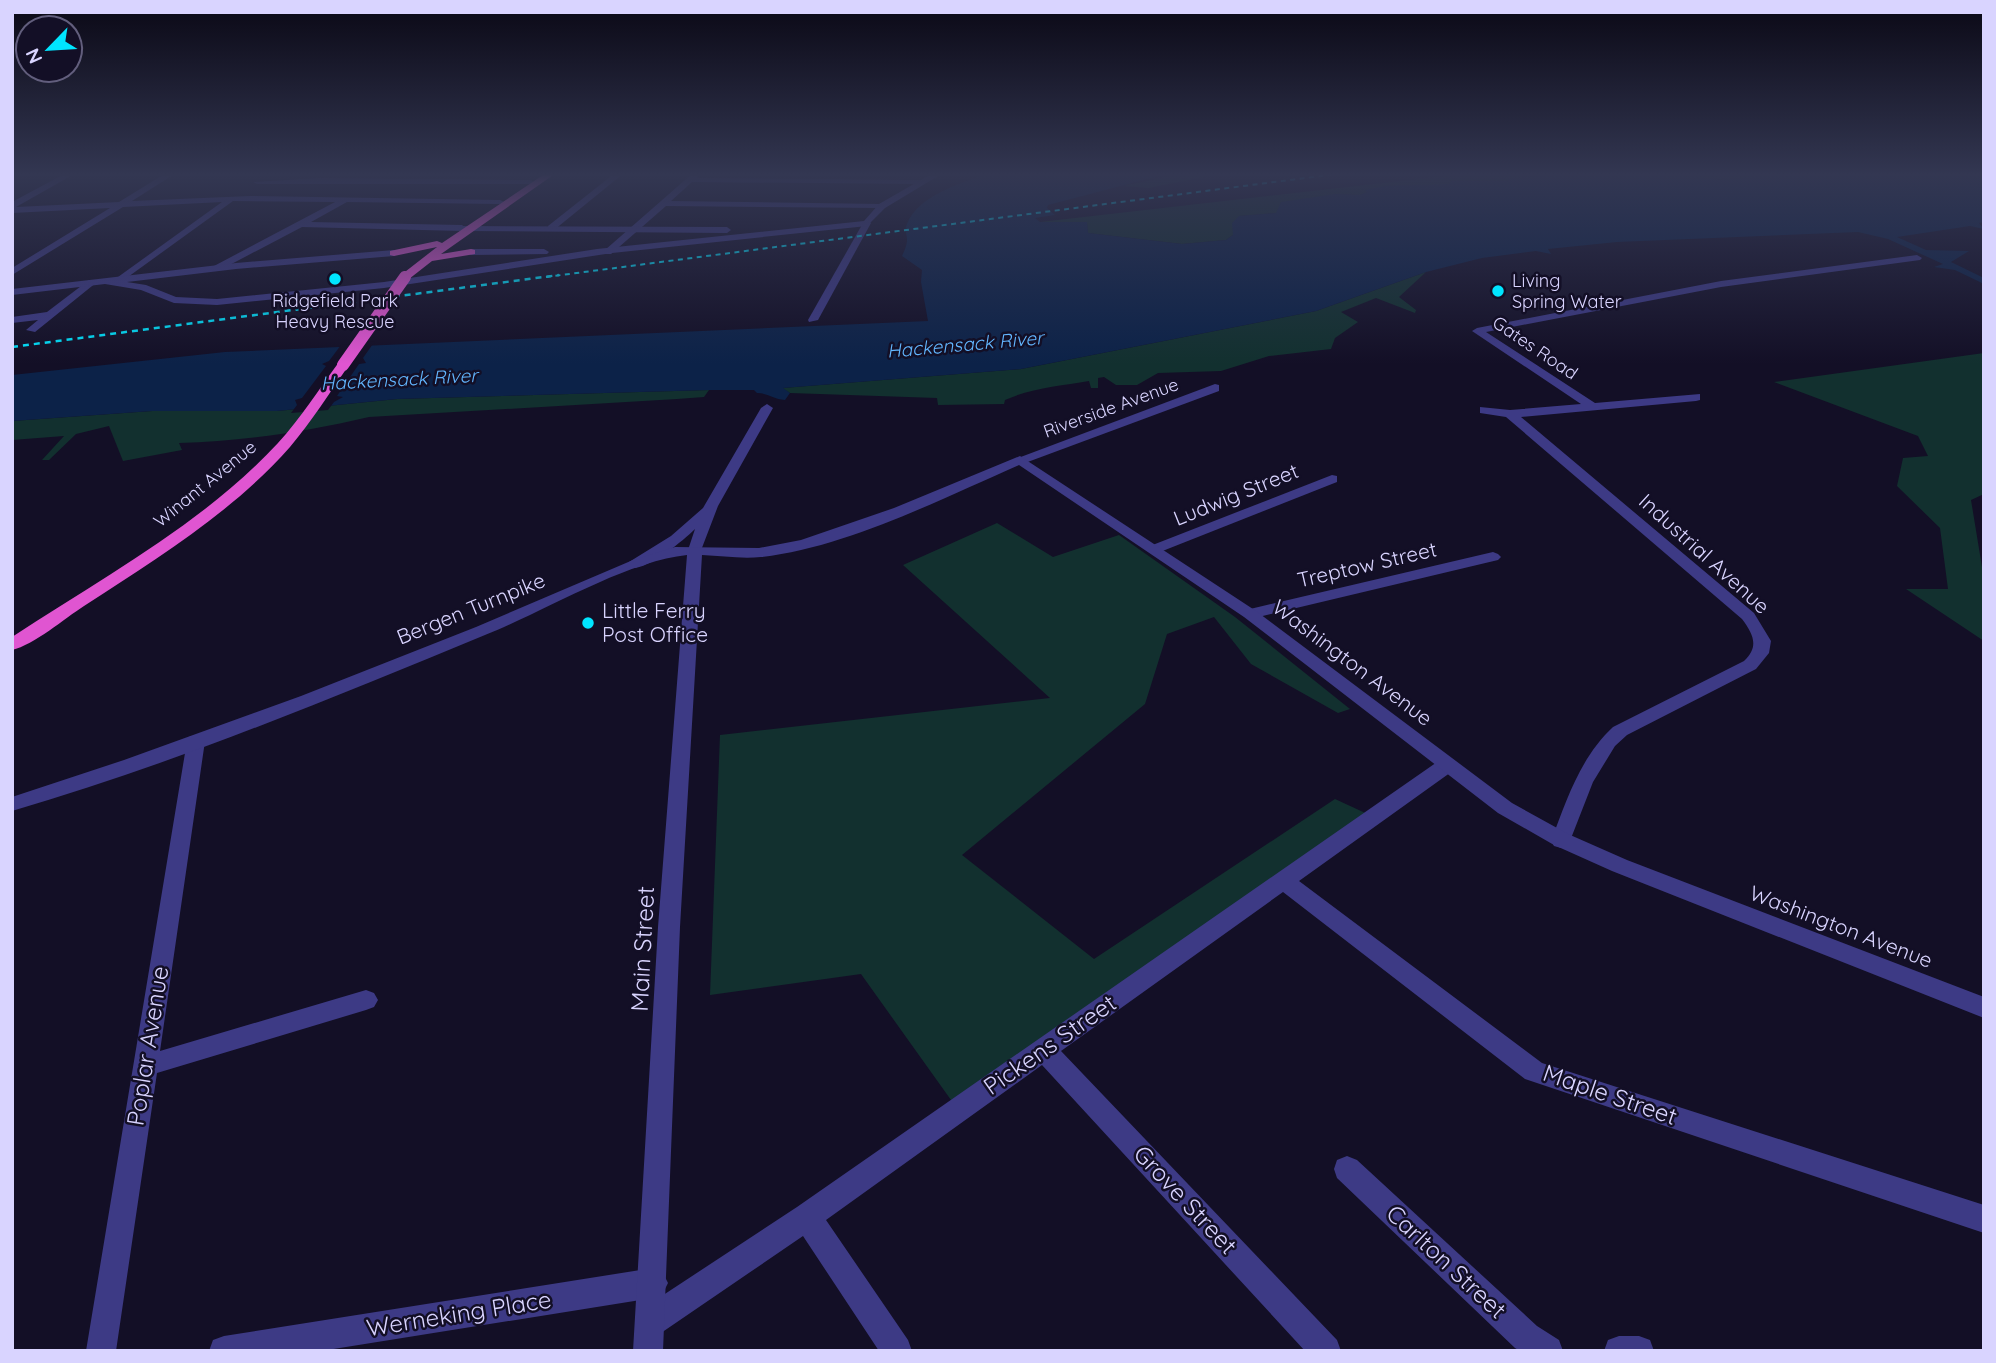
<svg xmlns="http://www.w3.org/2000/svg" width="1996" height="1363" font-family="Quicksand,sans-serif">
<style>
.green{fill:#12302f}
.water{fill:#0c2248}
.pier{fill:#130f26}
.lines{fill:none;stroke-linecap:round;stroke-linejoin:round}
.minor{fill:#3d3a85;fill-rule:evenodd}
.tertiary{fill:#3d3a85;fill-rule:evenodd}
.trunk{fill:#e055d1;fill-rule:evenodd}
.rail-far1{stroke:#00e5ff;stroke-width:2;stroke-dasharray:5 4.5;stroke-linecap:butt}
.rail{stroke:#00e5ff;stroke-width:2.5;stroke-dasharray:6 5;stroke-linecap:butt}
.trunk-bridge{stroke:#e055d1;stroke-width:12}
.poi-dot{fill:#00e5ff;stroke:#130f26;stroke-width:2.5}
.labels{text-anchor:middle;stroke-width:5;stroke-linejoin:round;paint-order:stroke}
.far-poi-label{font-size:18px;fill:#d9d4ff;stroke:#130f26;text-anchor:start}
.far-street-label{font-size:18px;fill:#d9d4ff;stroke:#130f26}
.far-water-label{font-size:19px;font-style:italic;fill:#62b6ff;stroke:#130f26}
.street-label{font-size:21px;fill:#d9d4ff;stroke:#130f26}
.poi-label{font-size:21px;fill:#d9d4ff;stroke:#130f26;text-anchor:start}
.near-street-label{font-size:24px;fill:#d9d4ff;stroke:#130f26}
</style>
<rect width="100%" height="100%" fill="#130f26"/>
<g class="green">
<path d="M 1184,173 L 1223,173 L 1149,188 L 1123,186 Z"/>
<path d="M 1471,173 L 1554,173 L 1511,178 L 1509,181 L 1368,192 L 1360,195 L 1335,194 L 1276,213 L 1239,216 L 1233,235 L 1226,240 L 1182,244 L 1088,233 L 1087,223 L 1040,222 Z"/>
<path d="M 1590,173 L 1806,173 L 1796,176 L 1764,175 L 1724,180 L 1660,174 L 1599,175 Z"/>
<path d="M 1426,272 L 1399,297 L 1416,310 L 1415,313 L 1376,298 L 1341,312 L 1358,322 L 1335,338 L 1331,349 L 1269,356 L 1221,371 L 1158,373 L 1137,385 L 1116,385 L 1104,377 L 1098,378 L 1098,388 L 1091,388 L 1089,381 C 1061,386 1031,388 1005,400 L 1004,404 L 938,405 L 937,398 L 790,393 L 782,388 L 1021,369 L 1316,311 Z"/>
<path d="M 1984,353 L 1984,494 L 1971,500 L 1984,579 L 1984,641 L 1906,589 L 1948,589 L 1940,528 L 1897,486 L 1903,458 L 1928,456 L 1918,436 L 1774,382 Z"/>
<path d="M 709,390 L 704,397 L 677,399 L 369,417 C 305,432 245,441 179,443 L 182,450 L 123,461 L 109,426 L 76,434 L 49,460 L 42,460 L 64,436 L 12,440 L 12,421 L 152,411 L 277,411 L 397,399 Z"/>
<path d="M 997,523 L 1053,557 L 1119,535 L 1235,617 L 1350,709 L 1338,713 L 1251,664 L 1214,617 L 1167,634 L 1145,704 L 962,855 L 1094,959 L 1335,799 L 1374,817 L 956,1107 L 861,974 L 710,995 L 720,735 L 1050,698 L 903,565 Z"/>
</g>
<path class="water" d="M 989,173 L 1184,173 L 1155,177 L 1048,205 L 1047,208 L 1055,215 L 1035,218 L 1040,222 L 1087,222 L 1088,233 L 1182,244 L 1226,240 L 1233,235 L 1232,223 L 1239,216 L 1276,213 L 1281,202 L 1335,194 L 1360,195 L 1367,192 L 1365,190 L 1385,186 L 1449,184 L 1451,181 L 1508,181 L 1510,178 L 1590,173 L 1599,175 L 1660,174 L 1724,180 L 1764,175 L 1796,176 L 1806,173 L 1984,173 L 1984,222 L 1979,223 L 1984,229 L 1970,226 L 1897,237 L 1926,250 L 1969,251 L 1951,262 L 1984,278 L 1984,284 L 1955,270 L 1934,267 L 1943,264 L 1888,239 L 1858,232 L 1617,242 L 1548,249 L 1551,254 L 1536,251 L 1482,258 L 1426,272 L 1316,311 L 1021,369 L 783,388 L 790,393 L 785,400 C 773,399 768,393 757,393 L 754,390 L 709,390 L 397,399 L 277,411 L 152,411 L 12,421 L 12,375 L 225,352 L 928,321 L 921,282 L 922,270 L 902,256 C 904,252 907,245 907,240 C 907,234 904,230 907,224 C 917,196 963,182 989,173 Z"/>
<path class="pier" d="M 375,341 L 363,358 L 366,363 L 359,364 L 337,396 L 343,397 L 334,402 L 328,410 L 291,413 L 297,405 L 295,400 L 302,398 L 326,366 L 322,364 L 329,361 L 341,345 Z"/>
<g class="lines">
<g class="minor">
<path d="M 12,173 L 35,173 L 12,176 Z"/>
<path d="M 66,173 L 76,173 L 16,207 L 119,202 L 166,173 L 176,173 L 132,201 L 250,196 L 500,200 L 504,202 L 500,204 L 347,202 L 311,222 L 462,225 L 466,228 L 462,231 L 302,227 L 220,270 L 214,270 L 214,266 L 335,202 L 233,201 L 121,282 L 118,281 L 118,277 L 222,202 L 123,207 L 12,275 L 12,268 L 110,208 L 12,213 L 12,202 Z"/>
<path d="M 615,173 L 624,173 L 554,230 L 548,230 L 548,226 Z"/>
<path d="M 693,173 L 700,173 L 697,178 L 922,180 L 926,182 L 922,184 L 692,182 L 671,201 L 882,204 L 886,206 L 882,208 L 666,206 L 611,254 L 605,254 L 605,250 Z"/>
<path d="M 319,178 L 530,180 L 534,182 L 530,184 L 257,184 L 253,182 Z"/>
<path d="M 867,220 L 871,223 L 818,320 L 809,322 L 808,320 L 863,223 Z"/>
<path d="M 1917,255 L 1922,258 L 1920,260 L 1721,287 L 1486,332 L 1595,403 L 1700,394 L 1700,400 L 1696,401 L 1521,417 L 1754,613 L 1771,641 L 1769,653 L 1756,669 L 1627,735 L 1615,746 L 1593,782 L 1568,846 L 1561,848 L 1554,846 L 1551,841 C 1567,799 1580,758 1613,727 L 1744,661 C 1759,647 1754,635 1742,619 L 1506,417 L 1480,413 L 1480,407 L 1510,410 L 1581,404 L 1472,331 L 1477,328 L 1721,281 Z"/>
<path d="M 89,280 L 97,282 L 35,332 L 26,330 L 38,320 L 12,323 L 12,317 L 47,312 Z"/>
<path d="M 1215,384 L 1219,385 L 1219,391 L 1025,463 L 1020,464 L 1013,460 Z"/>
<path d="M 767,404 L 773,408 L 718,506 L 700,553 L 690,553 L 688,550 L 695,529 C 683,541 645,572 629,568 L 626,565 L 629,562 L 671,536 L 703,508 L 761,408 Z"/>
<path d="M 1332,475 L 1337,476 L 1337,482 L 1160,552 L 1155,553 L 1148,549 L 1150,546 Z"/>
<path d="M 1493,552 L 1498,554 L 1501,557 L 1498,560 L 1250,619 L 1242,614 L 1250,609 Z"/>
<path d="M 196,735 L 203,737 L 205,741 L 160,1051 L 366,990 L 374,993 L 378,1000 L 374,1007 L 366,1010 L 157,1073 L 116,1351 L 86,1351 L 187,741 L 189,737 Z"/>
<path d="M 1447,759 L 1454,760 L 1457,765 L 1454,770 L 1299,881 L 1542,1063 L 1984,1205 L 1984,1233 L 1525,1079 L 1283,892 L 1061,1051 L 1337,1340 L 1341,1351 L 1305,1351 L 1042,1065 L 826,1220 L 908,1340 L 912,1351 L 879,1351 L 803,1236 L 661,1333 L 650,1337 L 639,1333 L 635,1322 L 639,1311 L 797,1207 L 1440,760 Z"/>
<path d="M 1347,1156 L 1357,1160 L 1537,1326 L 1559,1340 L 1563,1351 L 1520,1351 L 1515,1348 L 1337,1178 L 1334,1169 L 1337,1160 Z"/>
<path d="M 653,1268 L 663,1273 L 668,1283 L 663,1293 L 653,1298 L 321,1351 L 209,1351 L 213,1340 L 224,1336 Z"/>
<path d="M 1619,1336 L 1639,1336 L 1650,1340 L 1654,1351 L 1604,1351 L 1608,1340 Z"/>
</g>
<g class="tertiary">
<path d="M 933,173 L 943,173 L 885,208 L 867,226 L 612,253 L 384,288 L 217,305 L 174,303 L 141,290 L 105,284 L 12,295 L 12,289 L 236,263 L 394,250 L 399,253 L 394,256 L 236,269 L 127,282 L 146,285 L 176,297 L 217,299 L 384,282 L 597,249 L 864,221 L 879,204 Z"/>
<path d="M 459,226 L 727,227 L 731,230 L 727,233 L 462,231 L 458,228 Z"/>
<path d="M 544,249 L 549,252 L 547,254 L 471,255 L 466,252 L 471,249 Z"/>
<path d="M 1020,456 L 1256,611 L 1512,803 L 1568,834 L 1627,860 L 1984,997 L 1984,1018 L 1612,871 L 1554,845 L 1498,813 L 1244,617 L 1019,465 C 941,499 845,548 761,557 C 742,559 722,556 702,555 L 680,927 L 663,1351 L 633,1351 L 658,927 L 687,555 C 626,561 544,612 485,635 C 330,699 173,764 12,811 L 12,797 L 124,760 L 301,696 L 476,627 L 633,560 L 675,547 L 759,548 L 801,540 L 894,508 Z"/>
</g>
<g class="trunk">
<path d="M 546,173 L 556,173 L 441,254 L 471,249 L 475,250 L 475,254 L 432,261 L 409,279 L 401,279 L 401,275 L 437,247 L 394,256 L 390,255 L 390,251 L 437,241 L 442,243 Z"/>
<path d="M 343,361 L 349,365 C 330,392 312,421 290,447 C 233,512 156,559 84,606 C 65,618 34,645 12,650 L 12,637 C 103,577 203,524 278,443 C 301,418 319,389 339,362 Z"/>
</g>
<path class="rail-far1" d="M 546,277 L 1343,173"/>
<path class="rail" d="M 12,347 L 559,275"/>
<path class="trunk-bridge" d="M 343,365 L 405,277"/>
</g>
<linearGradient id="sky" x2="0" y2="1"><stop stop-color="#0a0815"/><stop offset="0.48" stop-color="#333752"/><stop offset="1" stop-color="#333752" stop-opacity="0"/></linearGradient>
<rect width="1996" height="364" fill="url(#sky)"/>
<g class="poi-dot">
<circle cx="335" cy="279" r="7"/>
<circle cx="1498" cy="291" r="7"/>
<circle cx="588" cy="623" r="7"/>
</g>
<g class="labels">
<g class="far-poi-label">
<text x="1512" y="287">Living<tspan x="1512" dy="21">Spring Water</tspan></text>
<text x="335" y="307" text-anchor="middle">Ridgefield Park<tspan x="335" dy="21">Heavy Rescue</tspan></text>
</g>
<g class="far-street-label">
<text transform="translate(1535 348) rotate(34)" y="6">Gates Road</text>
<text transform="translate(1111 408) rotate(-20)" y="6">Riverside Avenue</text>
<text transform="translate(205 484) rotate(-39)" y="6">Winant Avenue</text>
</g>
<g class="far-water-label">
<text transform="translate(965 344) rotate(-5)" y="7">Hackensack River</text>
<text transform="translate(399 379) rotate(-3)" y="7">Hackensack River</text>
</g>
<g class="street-label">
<text transform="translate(1236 495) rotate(-22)" y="7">Ludwig Street</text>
<text transform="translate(1704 554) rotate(42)" y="7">Industrial Avenue</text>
<text transform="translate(1367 565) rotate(-13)" y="7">Treptow Street</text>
<text transform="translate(471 609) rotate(-22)" y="7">Bergen Turnpike</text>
<text transform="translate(1352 663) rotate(37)" y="7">Washington Avenue</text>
<text transform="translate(1841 927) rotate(21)" y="7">Washington Avenue</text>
</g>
<g class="poi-label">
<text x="602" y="618">Little Ferry<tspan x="602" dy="24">Post Office</tspan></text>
</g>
<g class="near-street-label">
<text transform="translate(643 949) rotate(-87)" y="8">Main Street</text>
<text transform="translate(1050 1045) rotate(-35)" y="8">Pickens Street</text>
<text transform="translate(148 1046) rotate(-81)" y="8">Poplar Avenue</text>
<text transform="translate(1610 1095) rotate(19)" y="8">Maple Street</text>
<text transform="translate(1185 1200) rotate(47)" y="8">Grove Street</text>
<text transform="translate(1446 1262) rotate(43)" y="8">Carlton Street</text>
<text transform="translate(459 1314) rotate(-9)" y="8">Werneking Place</text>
</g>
</g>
<rect width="1996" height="1363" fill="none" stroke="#d9d4ff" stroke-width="28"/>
<g transform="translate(49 49) rotate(245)"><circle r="33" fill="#130f26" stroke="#625e7d" stroke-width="2"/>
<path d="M0-5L12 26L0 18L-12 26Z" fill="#00e5ff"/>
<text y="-10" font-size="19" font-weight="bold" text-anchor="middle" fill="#d9d4ff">N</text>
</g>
</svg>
